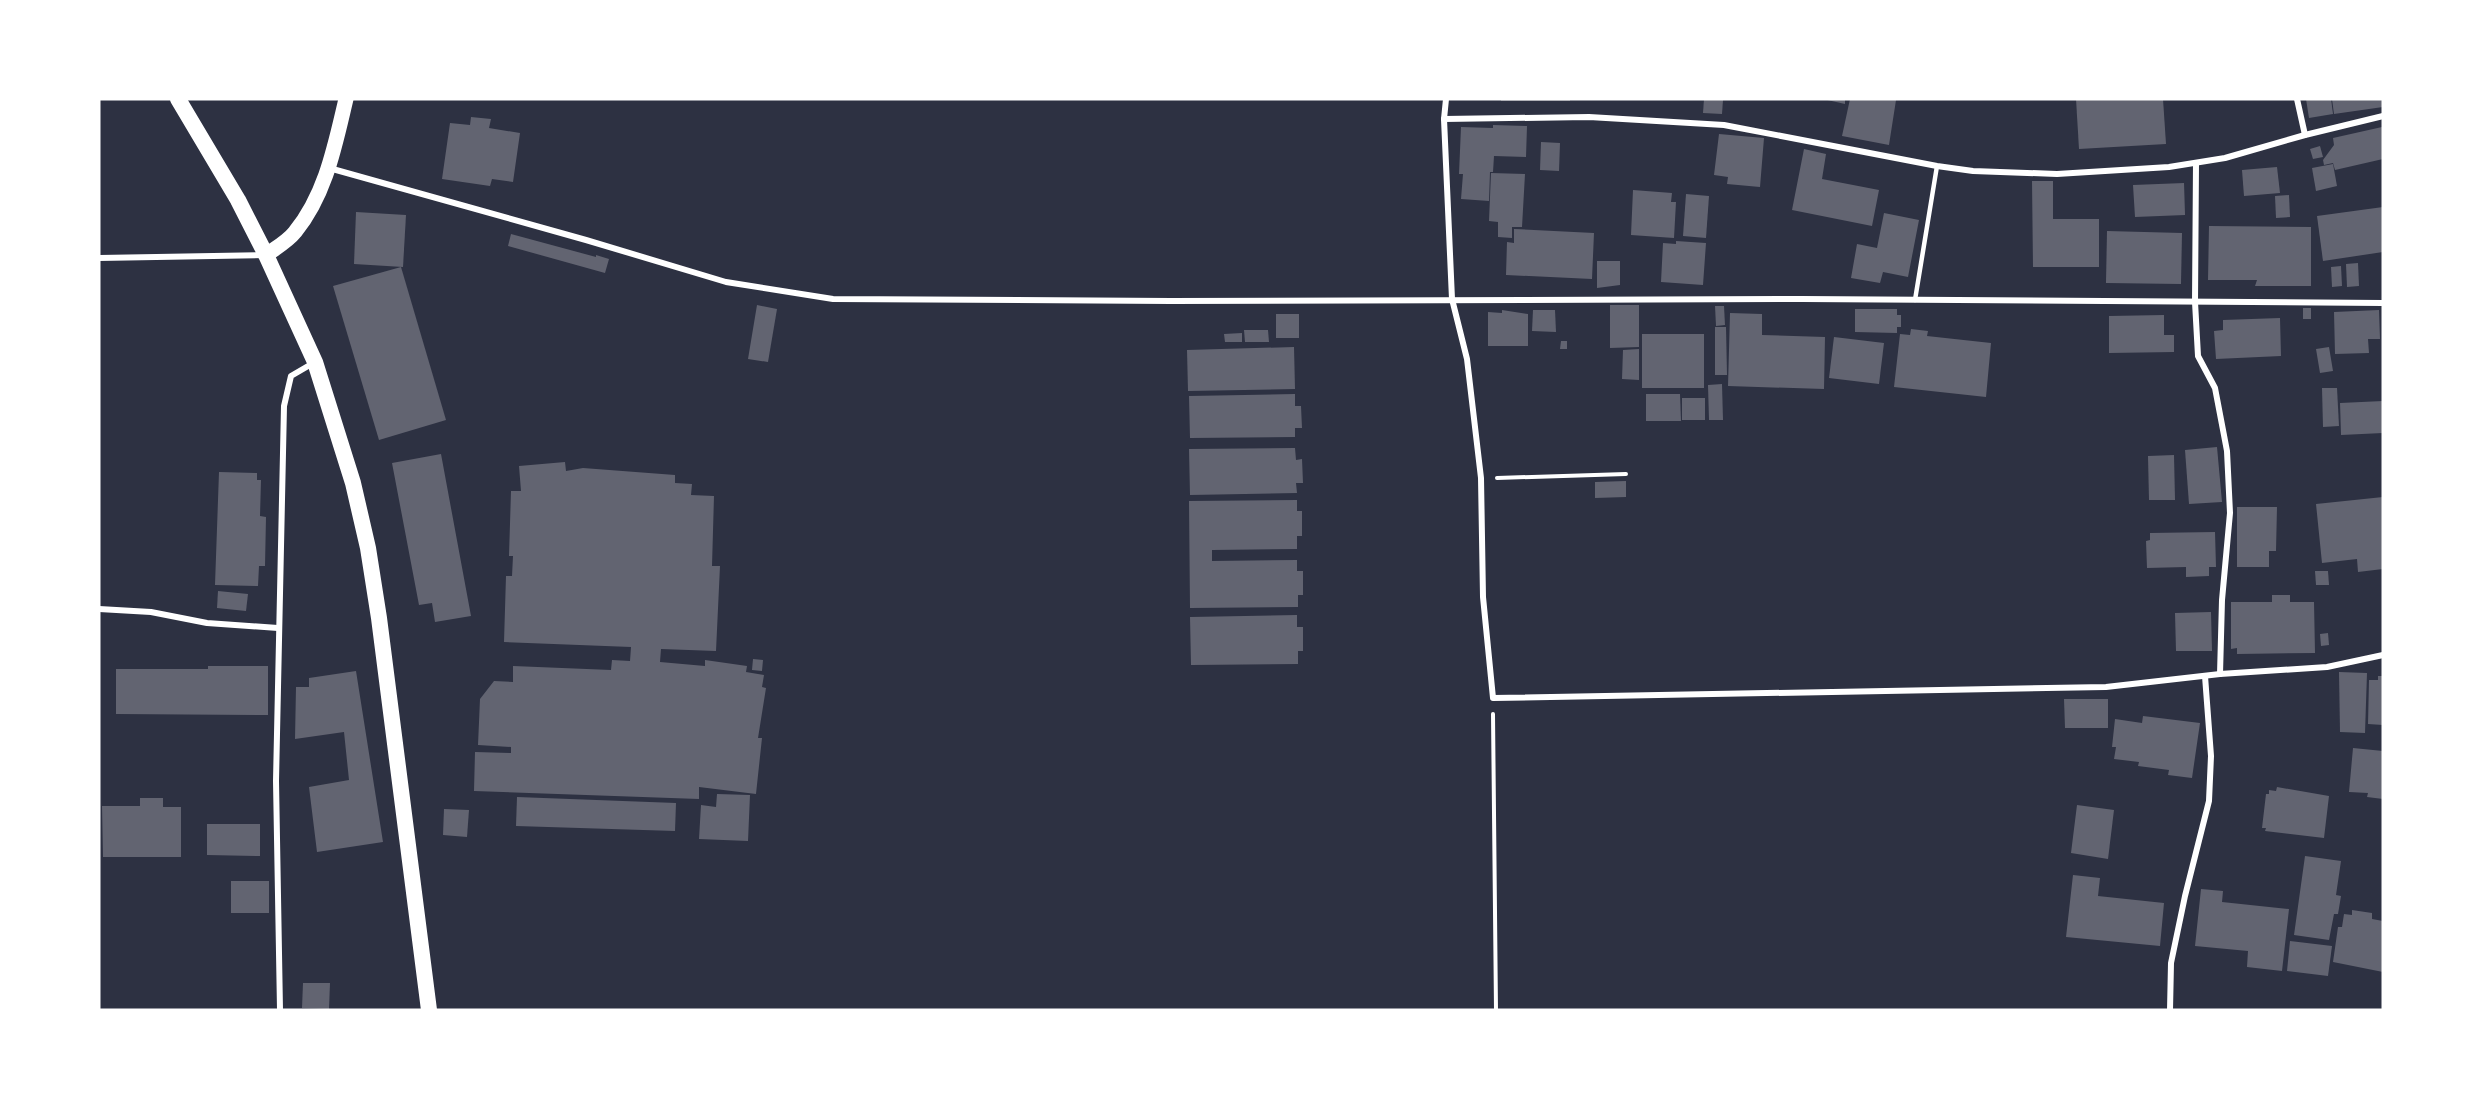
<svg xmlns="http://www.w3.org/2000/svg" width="2482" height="1109" font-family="'IBM Plex Serif',serif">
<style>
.building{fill:#626471}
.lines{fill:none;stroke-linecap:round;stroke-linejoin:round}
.path{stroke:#fff;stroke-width:4}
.service{stroke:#fff;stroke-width:4.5}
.minor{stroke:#fff;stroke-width:6}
.primary{stroke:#fff;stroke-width:15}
.trunk{stroke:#fff;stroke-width:16}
</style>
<rect width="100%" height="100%" fill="#2d3142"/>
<g class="building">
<rect x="1501" y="99" width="69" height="2"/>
<path d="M 1704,99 L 1723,100 L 1722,114 L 1703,113 Z"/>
<path d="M 1823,99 L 1845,99 L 1845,104 Z"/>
<path d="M 1850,99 L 1896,100 L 1889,145 L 1842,136 Z"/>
<path d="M 2076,99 L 2163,99 L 2166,144 L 2079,149 Z"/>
<path d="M 2306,99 L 2331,99 L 2333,114 L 2309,118 Z"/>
<path d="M 2332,99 L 2383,99 L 2383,107 L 2334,114 Z"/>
<path d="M 471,117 L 491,119 L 489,128 L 520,133 L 513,182 L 492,179 L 490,186 L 442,179 L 450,123 L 470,125 Z"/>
<path d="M 1493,125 L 1527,126 L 1526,157 L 1494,156 L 1493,172 L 1490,172 L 1489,201 L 1461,199 L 1463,174 L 1459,174 L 1461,127 L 1493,128 Z"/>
<path d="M 2382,127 L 2383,159 L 2335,170 L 2333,163 L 2324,165 L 2323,160 L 2334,145 L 2333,138 Z"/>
<path d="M 1719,134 L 1764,138 L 1760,187 L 1727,184 L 1728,177 L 1714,175 Z"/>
<path d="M 1541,142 L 1560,143 L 1559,171 L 1540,170 Z"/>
<path d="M 2320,146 L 2323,157 L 2313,159 L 2310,149 Z"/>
<path d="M 1804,149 L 1826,154 L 1822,179 L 1879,190 L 1872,226 L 1792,210 Z"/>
<path d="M 2333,164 L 2337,186 L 2316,191 L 2312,168 Z"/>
<path d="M 2277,167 L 2280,193 L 2244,196 L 2242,170 Z"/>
<path d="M 1491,173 L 1525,174 L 1522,227 L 1512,227 L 1512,238 L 1498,237 L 1498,222 L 1489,221 Z"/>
<path d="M 2032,181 L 2053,181 L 2053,219 L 2099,219 L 2099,267 L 2033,267 Z"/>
<path d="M 2184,183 L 2185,215 L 2135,217 L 2133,185 Z"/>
<path d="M 1633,190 L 1672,193 L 1671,202 L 1676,202 L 1674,238 L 1631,235 Z"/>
<path d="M 1686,194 L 1709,196 L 1706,238 L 1683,236 Z"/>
<path d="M 2289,195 L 2290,217 L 2276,218 L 2275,196 Z"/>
<path d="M 2383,207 L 2383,252 L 2323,261 L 2317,216 Z"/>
<path d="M 356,212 L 406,215 L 403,267 L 354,264 Z"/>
<path d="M 1884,213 L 1919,220 L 1908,277 L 1883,272 L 1880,283 L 1851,278 L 1857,244 L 1877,248 Z"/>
<path d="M 2209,226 L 2311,227 L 2311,286 L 2255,286 L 2257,280 L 2208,280 Z"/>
<path d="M 1514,229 L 1594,233 L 1592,279 L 1506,275 L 1507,242 L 1514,243 Z"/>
<path d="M 2107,231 L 2182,233 L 2181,284 L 2106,283 Z"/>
<path d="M 511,234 L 596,257 L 596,255 L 609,259 L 605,273 L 508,246 Z"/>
<path d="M 1676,241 L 1706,243 L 1703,285 L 1661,282 L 1663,243 L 1676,244 Z"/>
<path d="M 1597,261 L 1620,261 L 1620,285 L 1597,288 Z"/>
<path d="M 2358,263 L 2359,286 L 2347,287 L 2346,264 Z"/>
<path d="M 2341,266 L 2342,286 L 2332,287 L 2331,267 Z"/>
<path d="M 401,267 L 446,420 L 379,440 L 333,286 Z"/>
<path d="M 757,305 L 777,309 L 768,362 L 748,359 Z"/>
<path d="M 1610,305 L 1639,305 L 1639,347 L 1610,348 Z"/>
<path d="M 1715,306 L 1724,306 L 1725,325 L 1716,326 Z"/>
<rect x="2303" y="308" width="8" height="11"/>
<path d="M 1855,309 L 1897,309 L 1897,315 L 1901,315 L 1901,327 L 1897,327 L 1897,333 L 1855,332 Z"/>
<path d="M 1502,310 L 1528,314 L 1528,346 L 1488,346 L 1488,312 L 1502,313 Z"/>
<path d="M 1533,310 L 1555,310 L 1556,332 L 1532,331 Z"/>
<path d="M 2379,310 L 2380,339 L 2368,339 L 2369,353 L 2335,354 L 2334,312 Z"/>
<path d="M 1730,313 L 1762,314 L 1762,335 L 1825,337 L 1824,389 L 1728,386 Z"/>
<rect x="1276" y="314" width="23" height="24"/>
<path d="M 2164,315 L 2164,335 L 2174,335 L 2174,352 L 2109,353 L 2109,316 Z"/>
<path d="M 2280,318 L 2281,356 L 2216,359 L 2214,331 L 2223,330 L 2223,320 Z"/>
<path d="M 1715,327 L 1726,327 L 1727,375 L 1715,375 Z"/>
<path d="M 1911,329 L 1928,331 L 1927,336 L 1991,343 L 1986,397 L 1894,387 L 1900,334 L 1910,335 Z"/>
<path d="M 1244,330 L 1268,330 L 1269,342 L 1245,342 Z"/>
<path d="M 1242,333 L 1242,342 L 1225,342 L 1224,334 Z"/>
<rect x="1642" y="334" width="62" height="54"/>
<path d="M 1834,337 L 1884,343 L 1879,384 L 1829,378 Z"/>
<path d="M 1561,341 L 1567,341 L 1567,349 L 1560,349 Z"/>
<path d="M 1294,347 L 1295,389 L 1188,391 L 1187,350 Z"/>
<path d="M 2329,347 L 2333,371 L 2320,373 L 2316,349 Z"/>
<path d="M 1639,349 L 1639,380 L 1622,379 L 1623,350 Z"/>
<path d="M 1722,384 L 1723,420 L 1709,420 L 1708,385 Z"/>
<path d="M 2322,388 L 2337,388 L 2339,426 L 2323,427 Z"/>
<path d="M 1295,394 L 1295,406 L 1301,406 L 1302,428 L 1295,428 L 1295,437 L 1190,438 L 1189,396 Z"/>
<path d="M 1646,394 L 1680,394 L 1681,421 L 1646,421 Z"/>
<rect x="1682" y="398" width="23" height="22"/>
<path d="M 2383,401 L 2383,433 L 2341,435 L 2340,403 Z"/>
<path d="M 2217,447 L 2222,502 L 2189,504 L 2185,450 Z"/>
<path d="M 1295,448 L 1296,460 L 1302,459 L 1303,483 L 1296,483 L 1297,493 L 1190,495 L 1189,449 Z"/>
<path d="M 441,454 L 471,616 L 435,622 L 432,603 L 419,605 L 392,463 Z"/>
<path d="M 2174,455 L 2175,500 L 2149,500 L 2148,456 Z"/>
<path d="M 565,462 L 566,471 L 583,468 L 675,475 L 675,483 L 692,484 L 691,495 L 714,496 L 712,566 L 720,566 L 716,651 L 661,649 L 660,662 L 705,666 L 705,660 L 747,666 L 746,672 L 764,675 L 762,687 L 766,688 L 758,738 L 762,738 L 756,794 L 699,787 L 699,799 L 474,791 L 475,752 L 511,753 L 511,747 L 478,745 L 480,699 L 494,681 L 513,682 L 513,666 L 611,670 L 612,660 L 630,661 L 631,647 L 504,642 L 506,576 L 512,576 L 513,556 L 509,556 L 511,491 L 521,491 L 519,466 Z"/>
<path d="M 219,472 L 257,473 L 257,480 L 261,480 L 260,516 L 266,517 L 265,566 L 259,566 L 258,586 L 215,585 Z"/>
<path d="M 1626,481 L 1626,497 L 1595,498 L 1595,482 Z"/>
<path d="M 2383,497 L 2383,569 L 2358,572 L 2357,559 L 2322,563 L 2316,504 Z"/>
<path d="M 1297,500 L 1297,511 L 1302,511 L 1302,536 L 1297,536 L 1297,549 L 1212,550 L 1212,561 L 1297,560 L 1297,571 L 1303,571 L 1303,595 L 1298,595 L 1298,607 L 1190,608 L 1189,501 Z"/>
<path d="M 2237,507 L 2277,507 L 2276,551 L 2269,551 L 2269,567 L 2237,567 Z"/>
<path d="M 2215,532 L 2216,567 L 2209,567 L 2209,576 L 2186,577 L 2186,567 L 2147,568 L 2146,541 L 2150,540 L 2150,533 Z"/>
<path d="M 2315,571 L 2328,571 L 2329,585 L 2316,585 Z"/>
<path d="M 218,591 L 248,594 L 246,611 L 217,608 Z"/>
<path d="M 2272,595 L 2290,595 L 2290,602 L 2314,602 L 2315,653 L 2237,654 L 2237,648 L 2231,649 L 2231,602 L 2272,602 Z"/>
<path d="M 2211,612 L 2212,651 L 2176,651 L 2175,613 Z"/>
<path d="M 1297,615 L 1297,627 L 1303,627 L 1303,651 L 1298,651 L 1298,664 L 1191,665 L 1190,617 Z"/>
<path d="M 2328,633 L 2329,645 L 2321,646 L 2320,634 Z"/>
<path d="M 753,659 L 763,660 L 762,671 L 752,670 Z"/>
<path d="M 208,666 L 268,666 L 268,715 L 116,714 L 116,669 L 208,669 Z"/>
<path d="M 356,671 L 383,842 L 317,852 L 309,787 L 349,780 L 344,732 L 295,739 L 296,687 L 309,687 L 309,678 Z"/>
<path d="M 2339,672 L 2367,673 L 2365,733 L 2340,732 Z"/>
<path d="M 2378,676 L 2383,676 L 2383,725 L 2368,724 L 2369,680 L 2378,680 Z"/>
<path d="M 2064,699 L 2108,699 L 2108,728 L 2065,728 Z"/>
<path d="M 2143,716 L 2200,723 L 2192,778 L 2168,775 L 2169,770 L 2138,766 L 2139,762 L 2114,759 L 2116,747 L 2112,747 L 2115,719 L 2142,723 Z"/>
<path d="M 2353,748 L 2383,751 L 2383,799 L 2367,797 L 2368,793 L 2349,792 Z"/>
<path d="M 2277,787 L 2329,796 L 2324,838 L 2265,831 L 2266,828 L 2262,828 L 2266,794 L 2269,794 L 2269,790 L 2276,791 Z"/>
<path d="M 717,794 L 750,795 L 748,841 L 699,839 L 701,805 L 716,807 Z"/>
<path d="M 517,797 L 676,803 L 675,831 L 516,826 Z"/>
<path d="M 140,798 L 163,798 L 163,807 L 181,807 L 181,857 L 103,857 L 102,806 L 140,806 Z"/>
<path d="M 2077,805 L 2114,810 L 2108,859 L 2071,853 Z"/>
<path d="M 444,809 L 469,810 L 467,837 L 443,835 Z"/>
<path d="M 207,824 L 260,824 L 260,856 L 207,855 Z"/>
<path d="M 2305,856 L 2341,861 L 2336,895 L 2341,896 L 2338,914 L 2334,914 L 2329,940 L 2294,935 Z"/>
<path d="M 2073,875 L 2100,878 L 2098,896 L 2164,903 L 2160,946 L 2066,937 Z"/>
<rect x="231" y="881" width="38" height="32"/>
<path d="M 2201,889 L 2223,891 L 2222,902 L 2289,909 L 2282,971 L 2247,967 L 2248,951 L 2195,946 Z"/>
<path d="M 2352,910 L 2372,913 L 2372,919 L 2383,921 L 2383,972 L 2333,962 L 2338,927 L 2342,927 L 2344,914 L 2352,915 Z"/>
<path d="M 2290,941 L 2332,946 L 2328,976 L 2287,971 Z"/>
<path d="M 303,983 L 330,983 L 329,1009 L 302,1008 Z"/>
</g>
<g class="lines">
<g class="path">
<path d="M 1497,478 L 1626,474"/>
<path d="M 1493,714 L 1496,1010"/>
</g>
<path class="service" d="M 1915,300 L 1937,166"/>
<g class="minor">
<path d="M 1446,99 L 1444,119 L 1452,299 L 1467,359 L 1481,478 L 1483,597 L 1493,698 L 2106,687 L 2220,674 L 2327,667 L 2383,655"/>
<path d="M 2297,99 L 2305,135"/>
<path d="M 1444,119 L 1589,117 L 1724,125 L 1937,166 L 1973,171 L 2057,174 L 2169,167 L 2225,158 L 2305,135 L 2383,116"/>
<path d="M 2196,163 L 2195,302 L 2198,356 L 2215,388 L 2227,451 L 2230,513 L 2222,600 L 2220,674"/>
<path d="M 329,168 L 586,240 L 726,282 L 833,299 L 1171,301 L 1803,299 L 2383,303"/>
<path d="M 99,258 L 263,255"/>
<path d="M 99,609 L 151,612 L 207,623 L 278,628"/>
<path d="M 280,1010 L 276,781 L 284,406 L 291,376 L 315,362"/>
<path d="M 2170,1010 L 2171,963 L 2185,896 L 2209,801 L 2211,756 L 2205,676"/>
</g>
<path class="primary" d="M 266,255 C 276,248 288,241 295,232 C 326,194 335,145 346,99"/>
<path class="trunk" d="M 178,99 L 238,200 L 266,255 L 315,362 L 353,483 L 368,548 L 379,618 L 429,1010"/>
</g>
<rect width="2482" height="1109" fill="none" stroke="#ffffff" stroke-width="201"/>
</svg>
